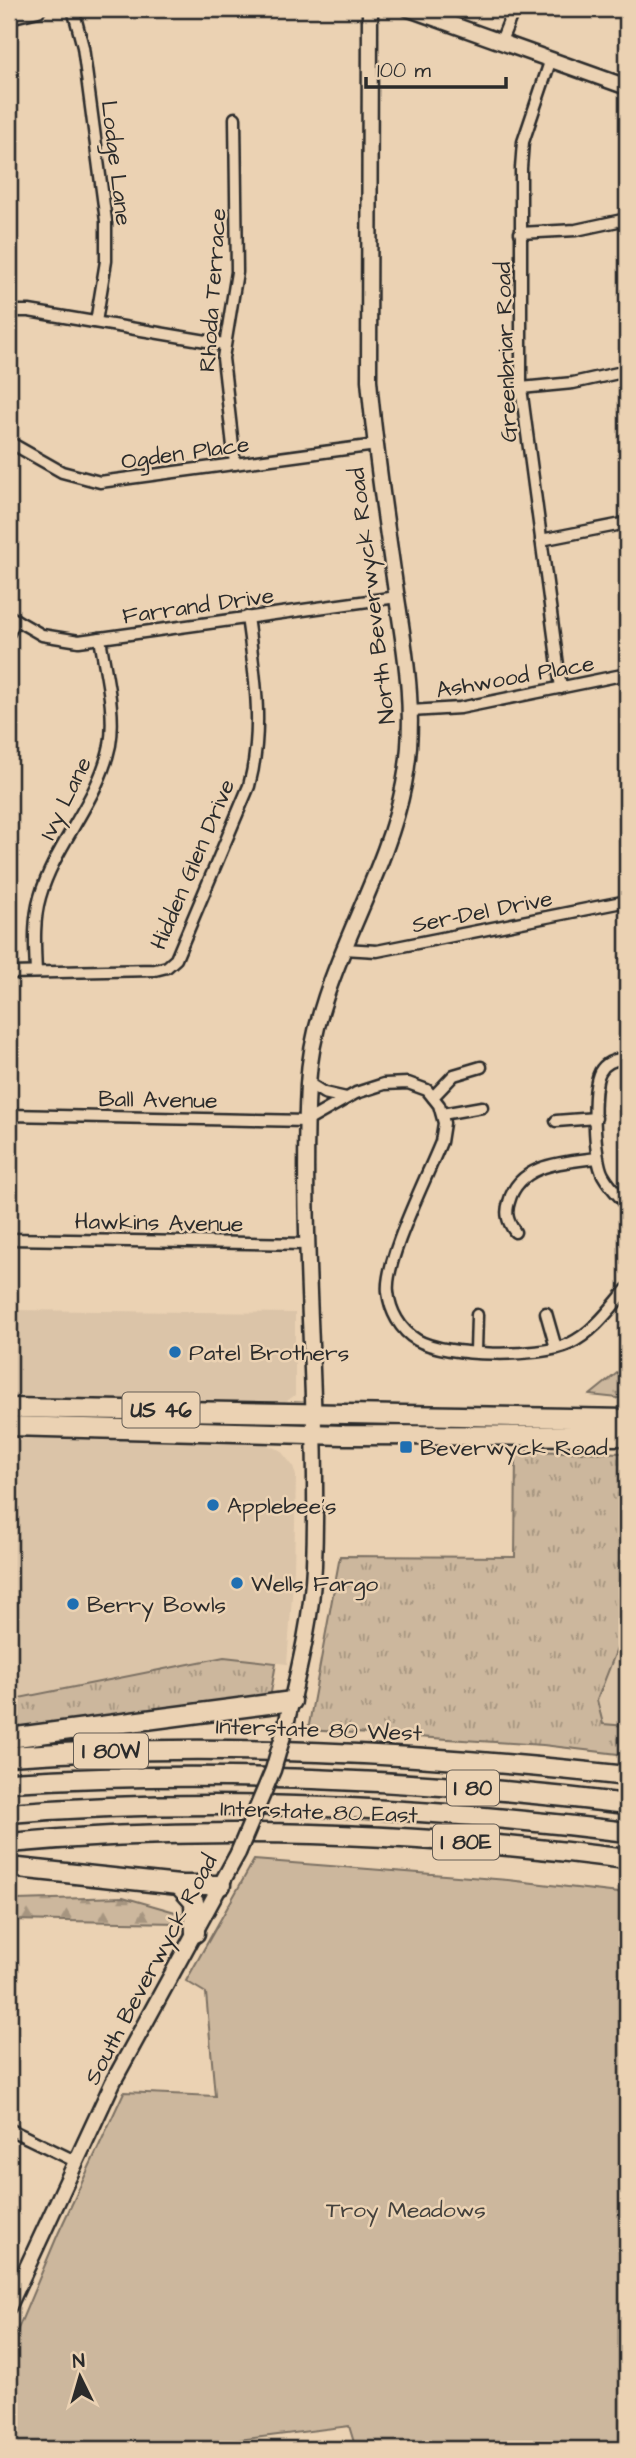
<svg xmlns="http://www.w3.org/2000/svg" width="636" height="2458" font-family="'Architects Daughter',sans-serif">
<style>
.built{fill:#dbc4a8}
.grass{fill:url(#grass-tufts);stroke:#7c7164;stroke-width:2}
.forest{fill:url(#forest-firs);stroke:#7c7164;stroke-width:2}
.wetland{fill:url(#wetland-marsh);stroke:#7c7164;stroke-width:2}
.green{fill:#ccb79d;stroke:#7c7164;stroke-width:2}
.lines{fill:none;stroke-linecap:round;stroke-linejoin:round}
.street-casing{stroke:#2b2b2b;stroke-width:15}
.secondary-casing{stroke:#2b2b2b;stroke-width:19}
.highway-casing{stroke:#2b2b2b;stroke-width:23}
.street{stroke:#ebd2b3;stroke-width:10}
.secondary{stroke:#ebd2b3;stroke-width:14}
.highway{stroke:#ebd2b3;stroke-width:18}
.secondary-bridge-casing{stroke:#2b2b2b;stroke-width:19;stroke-linecap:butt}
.secondary-bridge{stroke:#ebd2b3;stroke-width:14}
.poi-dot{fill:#1f6fb2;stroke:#ebd2b3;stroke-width:2.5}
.labels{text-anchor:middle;stroke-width:5;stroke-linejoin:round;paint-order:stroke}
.shield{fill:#ebd2b3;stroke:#655d54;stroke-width:2}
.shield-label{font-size:21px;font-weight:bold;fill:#2b2b2b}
.street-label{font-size:23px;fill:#2b2b2b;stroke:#ebd2b3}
.poi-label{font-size:23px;fill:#2b2b2b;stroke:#ebd2b3;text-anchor:start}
.park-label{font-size:23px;fill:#43403c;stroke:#ebd2b3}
</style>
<defs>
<pattern id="grass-tufts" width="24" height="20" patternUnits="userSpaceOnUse" patternTransform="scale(1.75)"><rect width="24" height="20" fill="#ccb79d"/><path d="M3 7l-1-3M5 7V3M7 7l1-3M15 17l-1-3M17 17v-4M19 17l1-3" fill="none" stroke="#a69580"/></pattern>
<pattern id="forest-firs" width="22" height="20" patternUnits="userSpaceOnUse" patternTransform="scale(1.75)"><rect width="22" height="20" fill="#ccb79d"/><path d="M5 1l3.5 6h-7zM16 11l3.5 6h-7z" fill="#a69580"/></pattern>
<pattern id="wetland-marsh" width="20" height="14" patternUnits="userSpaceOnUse" patternTransform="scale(1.75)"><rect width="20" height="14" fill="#ccb79d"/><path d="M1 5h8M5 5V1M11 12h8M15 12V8" fill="none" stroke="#a69580"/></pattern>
</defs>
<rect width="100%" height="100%" fill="#ebd2b3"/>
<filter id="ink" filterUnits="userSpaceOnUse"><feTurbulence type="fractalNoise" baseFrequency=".0143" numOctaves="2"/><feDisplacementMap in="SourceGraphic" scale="14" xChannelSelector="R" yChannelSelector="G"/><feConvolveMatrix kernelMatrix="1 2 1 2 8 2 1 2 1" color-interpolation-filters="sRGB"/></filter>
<g filter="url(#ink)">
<g class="built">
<path d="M 9,1310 L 295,1313 L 295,1395 L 283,1404 L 9,1400 Z"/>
<path d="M 9,1437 L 259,1442 L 280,1450 L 293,1466 L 296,1476 L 294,1570 L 287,1664 L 224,1657 L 9,1700 Z"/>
<path d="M 627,1623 L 627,1726 L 603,1724 L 597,1700 Z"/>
</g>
<g class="grass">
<path d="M 516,1451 L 627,1453 L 627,1623 L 597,1700 L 603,1724 L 627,1726 L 627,1755 L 543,1745 L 308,1730 L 340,1556 L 515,1557 Z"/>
<path d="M 224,1657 L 276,1663 L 270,1698 L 9,1733 L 9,1700 Z"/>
</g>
<path class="forest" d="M 9,1892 L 16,1900 L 123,1897 L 182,1914 L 178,1923 L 9,1920 Z"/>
<path class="wetland" d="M 627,1365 L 627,1399 L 590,1395 Z"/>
<path class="green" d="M 254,1860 L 508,1880 L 627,1894 L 627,2449 L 356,2449 L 349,2426 L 167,2449 L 9,2449 L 9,2350 L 58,2234 L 124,2092 L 215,2096 L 206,1993 L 186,1981 Z"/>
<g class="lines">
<defs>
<g id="street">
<path d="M 73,9 L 83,47 L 106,221 L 106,261 L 96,322"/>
<path d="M 501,41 L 514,9"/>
<path d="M 551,59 L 523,142 L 521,168 L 521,388 L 561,688"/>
<path d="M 235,118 L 237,272 L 223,358 L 235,464"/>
<path d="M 520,233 L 576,230 L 627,219"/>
<path d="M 9,311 L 29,311 L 224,344"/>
<path d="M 521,388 L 573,383 L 627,371"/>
<path d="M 9,442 L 62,472 L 100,482 L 376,445"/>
<path d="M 541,540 L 627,523"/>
<path d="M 9,616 L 42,635 L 79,641 L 397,597"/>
<path d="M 9,633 L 16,620"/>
<path d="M 410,711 L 460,708 L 627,674"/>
<path d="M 344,949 L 377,951 L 627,901"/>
<path d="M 36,972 C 35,948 33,921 40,897 C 55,844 99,800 110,745 C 116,711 105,672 100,638"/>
<path d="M 9,973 L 155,970 L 167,967 L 176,959 L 249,786 C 264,729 255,675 247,617"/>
<path d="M 627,1057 C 616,1060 606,1061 600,1072 C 591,1089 594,1159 603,1175 C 609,1186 619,1196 627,1205"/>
<path d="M 308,1083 L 324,1093 L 346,1098"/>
<path d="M 433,1097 L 454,1075 L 481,1067"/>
<path d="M 442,1114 L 482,1107"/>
<path d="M 9,1115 L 307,1121 L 356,1093 L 384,1084 L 408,1083 L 427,1090 L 439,1105 L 444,1123 L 441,1142 C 428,1175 384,1261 388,1292 C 390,1311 400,1330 417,1340 C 446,1357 540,1358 569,1344 C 594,1332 610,1309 627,1289"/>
<path d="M 556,1121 L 596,1118"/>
<path d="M 515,1232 C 508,1222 505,1214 509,1202 C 519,1163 565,1162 597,1158"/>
<path d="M 9,1239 L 308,1244"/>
<path d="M 546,1313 L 556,1348"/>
<path d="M 476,1351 L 477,1315"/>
<path d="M 9,2129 L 75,2161"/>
</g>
<g id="secondary">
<path d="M 409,9 L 627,87"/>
<path d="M 9,16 L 38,9"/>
<path d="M 285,1729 C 297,1677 312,1620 314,1566 C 320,1406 300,1245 308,1084 C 314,977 384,887 404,784 C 417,720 406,655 396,592 C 386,521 375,451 369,380 L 370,9"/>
<path d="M 9,2306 L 113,2082 L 238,1853"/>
</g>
<g id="highway">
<path d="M 9,1408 L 627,1419"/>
<path d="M 9,1426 L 344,1435 L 627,1436"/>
<path d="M 9,1738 L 292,1701"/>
<path d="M 9,1756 C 216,1742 421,1753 627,1776"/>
<path d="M 9,1782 C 215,1770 422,1779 627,1804"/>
<path d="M 9,1813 C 214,1796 423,1807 627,1832"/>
<path d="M 9,1843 C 215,1824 422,1833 627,1859"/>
<path d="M 9,1867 L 179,1885 L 221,1885"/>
<path d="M 179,1885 L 194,1902 L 195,1933"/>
</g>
</defs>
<use href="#street" class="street-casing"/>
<use href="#secondary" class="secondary-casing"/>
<use href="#highway" class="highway-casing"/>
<use href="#street" class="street"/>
<use href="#secondary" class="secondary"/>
<use href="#highway" class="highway"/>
<defs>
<path id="secondary-bridge" d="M 238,1853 L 273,1770 L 285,1729"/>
</defs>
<use href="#secondary-bridge" class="secondary-bridge-casing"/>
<use href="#secondary-bridge" class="secondary-bridge"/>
</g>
</g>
<g class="poi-dot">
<circle cx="175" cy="1352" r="7"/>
<rect x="399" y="1440" width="14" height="14" rx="3.5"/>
<circle cx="213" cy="1505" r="7"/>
<circle cx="237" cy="1583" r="7"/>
<circle cx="73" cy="1604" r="7"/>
</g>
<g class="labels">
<g class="shield">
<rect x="122.5" y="1392.5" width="77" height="35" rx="5"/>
<rect x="74" y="1733.5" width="74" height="35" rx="5"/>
<rect x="447" y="1770.5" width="52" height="35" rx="5"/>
<rect x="433" y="1824.5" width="66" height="35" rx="5"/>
</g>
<g class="shield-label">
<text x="161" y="1417">US 46</text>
<text x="111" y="1758">I 80W</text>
<text x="473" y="1795">I 80</text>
<text x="466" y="1849">I 80E</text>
</g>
<g class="street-label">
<text transform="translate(117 163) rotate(83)" y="8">Lodge Lane</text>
<text transform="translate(212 290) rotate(-86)" y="8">Rhoda Terrace</text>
<text transform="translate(505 352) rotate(-92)" y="8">Greenbriar Road</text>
<text transform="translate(185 452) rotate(-8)" y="8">Ogden Place</text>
<text transform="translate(371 596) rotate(-97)" y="8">North Beverwyck Road</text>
<text transform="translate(198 605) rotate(-8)" y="8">Farrand Drive</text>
<text transform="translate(515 676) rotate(-10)" y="8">Ashwood Place</text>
<text transform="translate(65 798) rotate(-64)" y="8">Ivy Lane</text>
<text transform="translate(192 864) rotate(-67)" y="8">Hidden Glen Drive</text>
<text transform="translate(482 911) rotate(-11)" y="8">Ser-Del Drive</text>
<text transform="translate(158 1099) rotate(1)" y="8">Ball Avenue</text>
<text transform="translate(159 1222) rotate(1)" y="8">Hawkins Avenue</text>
<text transform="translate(319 1729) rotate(2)" y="8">Interstate 80 West</text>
<text transform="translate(319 1811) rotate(2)" y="8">Interstate 80 East</text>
<text transform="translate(150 1969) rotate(-62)" y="8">South Beverwyck Road</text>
</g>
<g class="poi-label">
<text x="189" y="1360">Patel Brothers</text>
<text x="420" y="1455">Beverwyck Road</text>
<text x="227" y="1513">Applebee's</text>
<text x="251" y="1591">Wells Fargo</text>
<text x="87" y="1612">Berry Bowls</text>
</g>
<g class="park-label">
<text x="406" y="2217">Troy Meadows</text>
</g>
</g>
<rect width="636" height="2458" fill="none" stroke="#ebd2b3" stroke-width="35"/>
<rect x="18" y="18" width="601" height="2423" fill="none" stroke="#2b2b2b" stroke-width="2.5" filter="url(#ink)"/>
<g transform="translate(80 2377) rotate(355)" stroke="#ebd2b3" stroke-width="5" paint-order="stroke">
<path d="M0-5L12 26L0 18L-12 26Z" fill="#2b2b2b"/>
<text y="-10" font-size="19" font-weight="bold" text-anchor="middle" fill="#2b2b2b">N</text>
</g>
<path d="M366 77v10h140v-10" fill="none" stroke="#2b2b2b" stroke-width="3.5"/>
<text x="377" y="77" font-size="21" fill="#2b2b2b" stroke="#ebd2b3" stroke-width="5" paint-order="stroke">100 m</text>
</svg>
